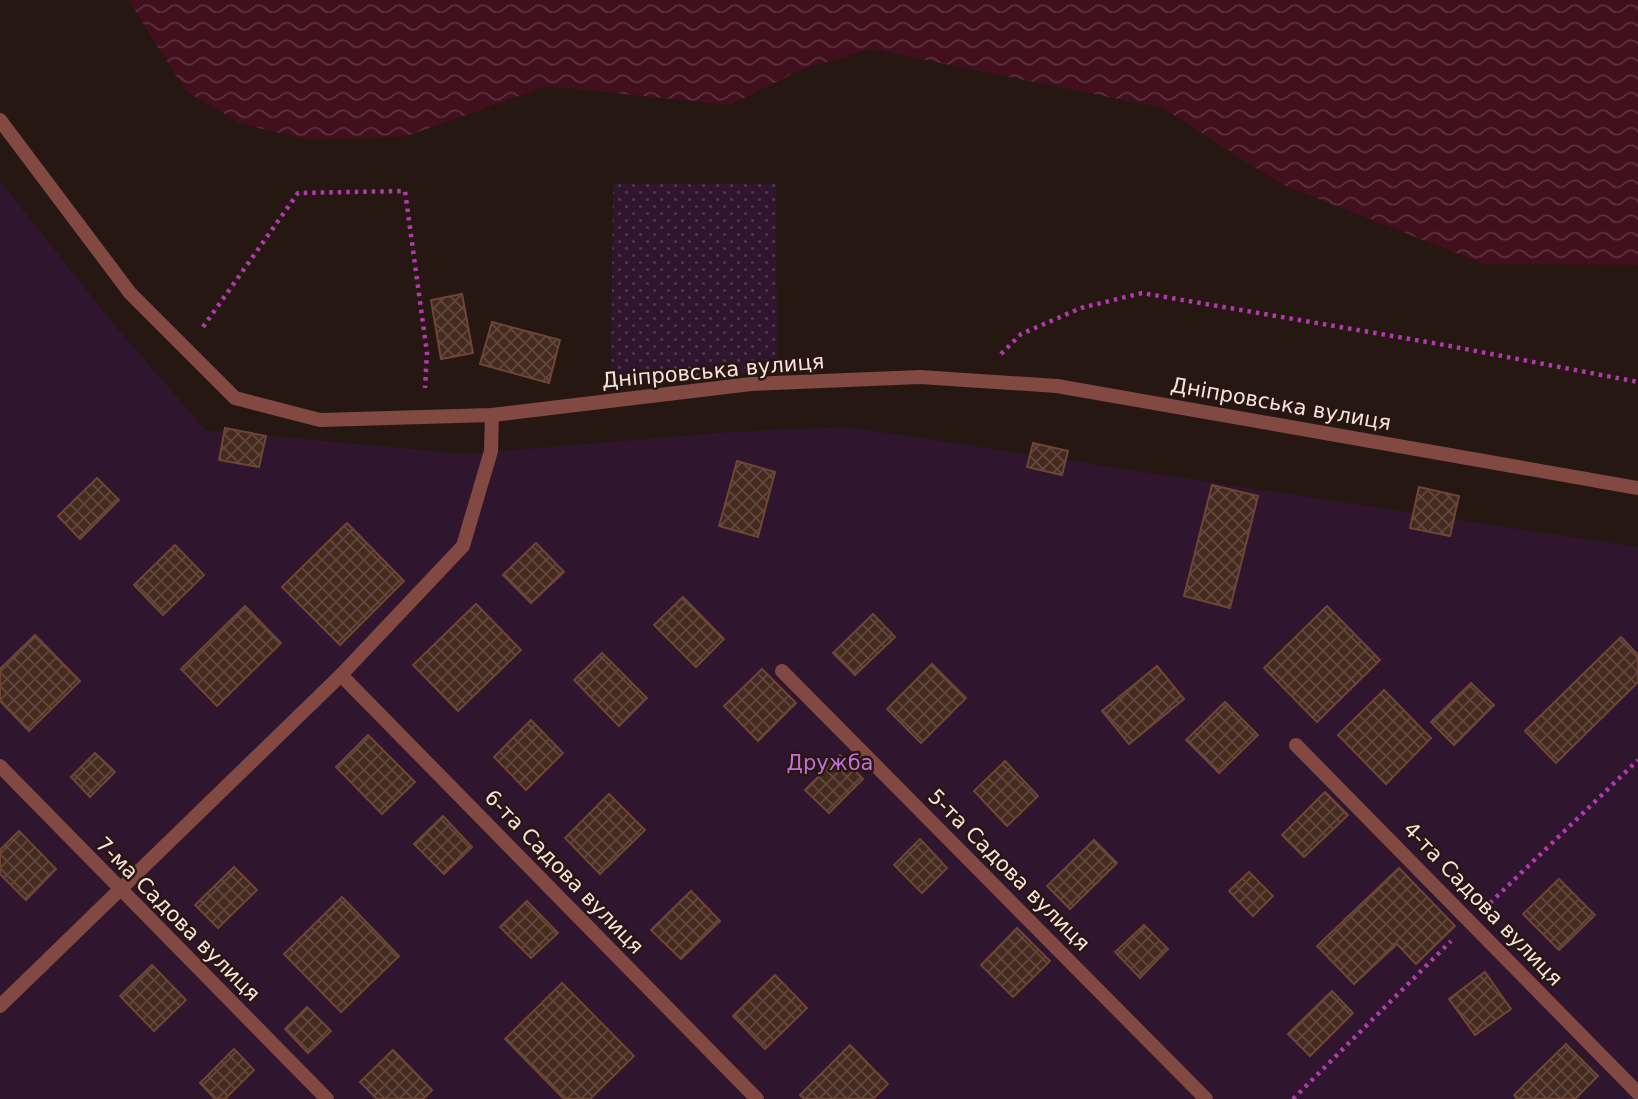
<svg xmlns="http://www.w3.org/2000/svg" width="1638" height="1099" font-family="'DejaVu Sans',sans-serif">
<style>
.park{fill:url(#park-dots)}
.garden{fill:#2f152e}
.water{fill:url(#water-waves)}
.building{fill:url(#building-cross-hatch);stroke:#6f4534;stroke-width:2}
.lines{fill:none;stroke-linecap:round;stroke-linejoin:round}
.path{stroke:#af3bab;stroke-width:4.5;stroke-dasharray:3.5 5;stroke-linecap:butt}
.street{stroke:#814941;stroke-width:14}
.labels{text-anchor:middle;stroke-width:5;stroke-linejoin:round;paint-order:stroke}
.street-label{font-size:21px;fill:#fce1da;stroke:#261712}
.park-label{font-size:21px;fill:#c56cd6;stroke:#261712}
</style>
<defs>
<pattern id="park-dots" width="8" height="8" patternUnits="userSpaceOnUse" patternTransform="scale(1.75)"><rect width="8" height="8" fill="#2f152e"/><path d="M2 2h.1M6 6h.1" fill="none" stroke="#4e374c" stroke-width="1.8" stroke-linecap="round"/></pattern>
<pattern id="water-waves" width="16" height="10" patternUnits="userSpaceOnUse" patternTransform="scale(1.75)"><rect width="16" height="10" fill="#410f1d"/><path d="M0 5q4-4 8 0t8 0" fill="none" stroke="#5d323d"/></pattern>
<pattern id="building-cross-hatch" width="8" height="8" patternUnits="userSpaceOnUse" patternTransform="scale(1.75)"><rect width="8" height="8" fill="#452a1f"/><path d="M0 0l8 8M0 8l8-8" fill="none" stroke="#61493f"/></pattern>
</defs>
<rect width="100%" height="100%" fill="#261712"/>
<path class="park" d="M 613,184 L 776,184 L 777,372 L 611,381 Z"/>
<path class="garden" d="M 0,181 L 116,327 L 206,430 L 465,454 L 729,432 L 848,427 L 1638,547 L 1638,1099 L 0,1099 Z"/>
<path class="water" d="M 128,0 L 1638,0 L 1638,265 L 1484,264 L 1281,184 L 1163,108 L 871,49 L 800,70 L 730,105 L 547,86 L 404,137 L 309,140 L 242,124 L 186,91 Z"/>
<g class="building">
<path d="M 462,294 L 473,353 L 441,359 L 431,300 Z"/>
<path d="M 492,322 L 560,340 L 549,383 L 480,364 Z"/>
<path d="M 225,428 L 266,436 L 259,467 L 219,460 Z"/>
<path d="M 1033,443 L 1068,451 L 1062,475 L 1027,467 Z"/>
<path d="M 737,461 L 775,472 L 758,537 L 719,526 Z"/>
<path d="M 97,478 L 119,500 L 80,539 L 58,516 Z"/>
<path d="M 1212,485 L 1258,496 L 1230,608 L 1184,596 Z"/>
<path d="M 1419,487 L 1459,496 L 1450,536 L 1410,528 Z"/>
<path d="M 347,523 L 404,581 L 340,645 L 282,587 Z"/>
<path d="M 536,543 L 564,572 L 531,603 L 503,575 Z"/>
<path d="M 175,545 L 204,575 L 163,615 L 134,585 Z"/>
<path d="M 683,597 L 724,639 L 696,667 L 654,625 Z"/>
<path d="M 476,604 L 521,650 L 458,711 L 413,665 Z"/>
<path d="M 245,606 L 281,643 L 217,706 L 181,669 Z"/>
<path d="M 1327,606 L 1380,660 L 1317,722 L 1264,668 Z"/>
<path d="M 873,614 L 895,637 L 855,675 L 833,653 Z"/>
<path d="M 35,635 L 80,681 L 29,731 L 0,701 L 0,669 Z"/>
<path d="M 1621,637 L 1638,655 L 1638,682 L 1556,763 L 1525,731 Z"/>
<path d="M 602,653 L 647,698 L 619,726 L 574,680 Z"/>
<path d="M 932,664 L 966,698 L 921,743 L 887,709 Z"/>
<path d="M 1157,666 L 1184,699 L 1129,744 L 1102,711 Z"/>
<path d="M 762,669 L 796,703 L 758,741 L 724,706 Z"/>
<path d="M 1471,683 L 1494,705 L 1454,745 L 1431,722 Z"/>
<path d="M 1384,690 L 1431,738 L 1386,784 L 1338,735 Z"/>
<path d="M 1225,702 L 1258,735 L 1219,773 L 1186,740 Z"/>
<path d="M 531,720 L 563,753 L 526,790 L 494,757 Z"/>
<path d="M 368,735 L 415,782 L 382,814 L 336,767 Z"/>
<path d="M 95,753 L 115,772 L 90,797 L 71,777 Z"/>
<path d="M 840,755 L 863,779 L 829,813 L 805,790 Z"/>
<path d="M 1005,761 L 1038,796 L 1007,826 L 974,791 Z"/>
<path d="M 1325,792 L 1348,815 L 1304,857 L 1282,835 Z"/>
<path d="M 609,794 L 645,830 L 600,874 L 565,838 Z"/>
<path d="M 443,816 L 472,847 L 444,874 L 414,844 Z"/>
<path d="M 19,831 L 56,869 L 26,900 L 0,874 L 0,850 Z"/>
<path d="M 920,839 L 947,868 L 922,893 L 894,865 Z"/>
<path d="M 1094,840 L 1117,863 L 1070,909 L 1047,886 Z"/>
<path d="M 234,867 L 257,890 L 218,928 L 195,905 Z"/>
<path d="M 1399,868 L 1455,926 L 1416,964 L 1397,944 L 1354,984 L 1317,946 Z"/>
<path d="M 1249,872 L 1273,896 L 1253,916 L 1229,891 Z"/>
<path d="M 1559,879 L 1595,915 L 1559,950 L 1523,914 Z"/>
<path d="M 691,891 L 720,921 L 681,959 L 651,930 Z"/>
<path d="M 342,897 L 399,956 L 341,1012 L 284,954 Z"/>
<path d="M 527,901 L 558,933 L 531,958 L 500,927 Z"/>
<path d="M 1144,925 L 1168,949 L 1140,978 L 1115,952 Z"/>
<path d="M 1017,928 L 1050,961 L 1013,997 L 981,965 Z"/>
<path d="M 152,965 L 186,1000 L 154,1031 L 120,996 Z"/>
<path d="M 1485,972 L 1511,1009 L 1475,1035 L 1449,999 Z"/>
<path d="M 775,975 L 807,1008 L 765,1049 L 733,1016 Z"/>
<path d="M 562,983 L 634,1056 L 590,1099 L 564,1099 L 505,1039 Z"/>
<path d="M 1332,991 L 1353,1013 L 1310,1056 L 1288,1034 Z"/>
<path d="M 307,1007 L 331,1031 L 308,1053 L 285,1029 Z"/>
<path d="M 1566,1044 L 1598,1076 L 1575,1099 L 1517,1099 L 1514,1095 Z"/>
<path d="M 850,1045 L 888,1084 L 873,1099 L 804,1099 L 800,1095 Z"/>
<path d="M 234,1049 L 254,1070 L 225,1099 L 215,1099 L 200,1083 Z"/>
<path d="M 393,1050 L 432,1090 L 423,1099 L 377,1099 L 360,1082 Z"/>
</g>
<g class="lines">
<g class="path">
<path d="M 203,327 L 298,193 L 405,191 L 427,353 L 425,388"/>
<path d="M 1001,354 L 1021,334 L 1081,308 L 1142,293 L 1439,344 L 1638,382"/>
<path d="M 1490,903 L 1638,760"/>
<path d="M 1293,1099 L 1451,941"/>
</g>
<g class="street">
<path d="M 0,120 L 130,293 L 235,398 L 320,420 L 492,415 L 751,384 L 920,377 L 1057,386 L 1638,488"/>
<path d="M 782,671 L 1206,1099"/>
<path d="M 341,675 L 757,1099"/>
<path d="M 1296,745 L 1638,1093"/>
<path d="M 0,766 L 327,1099"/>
<path d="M 0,1006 L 341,675 L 463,546 L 491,451 L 492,415"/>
</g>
</g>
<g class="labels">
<g class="street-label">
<text transform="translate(713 371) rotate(-5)" y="7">Дніпровська вулиця</text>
<text transform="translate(1281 404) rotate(10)" y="7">Дніпровська вулиця</text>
<text transform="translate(1009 870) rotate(45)" y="7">5-та Садова вулиця</text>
<text transform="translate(564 872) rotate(46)" y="7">6-та Садова вулиця</text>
<text transform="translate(1483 904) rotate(46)" y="7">4-та Садова вулиця</text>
<text transform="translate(178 919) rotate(45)" y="7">7-ма Садова вулиця</text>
</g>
<g class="park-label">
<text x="830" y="770">Дружба</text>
</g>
</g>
</svg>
